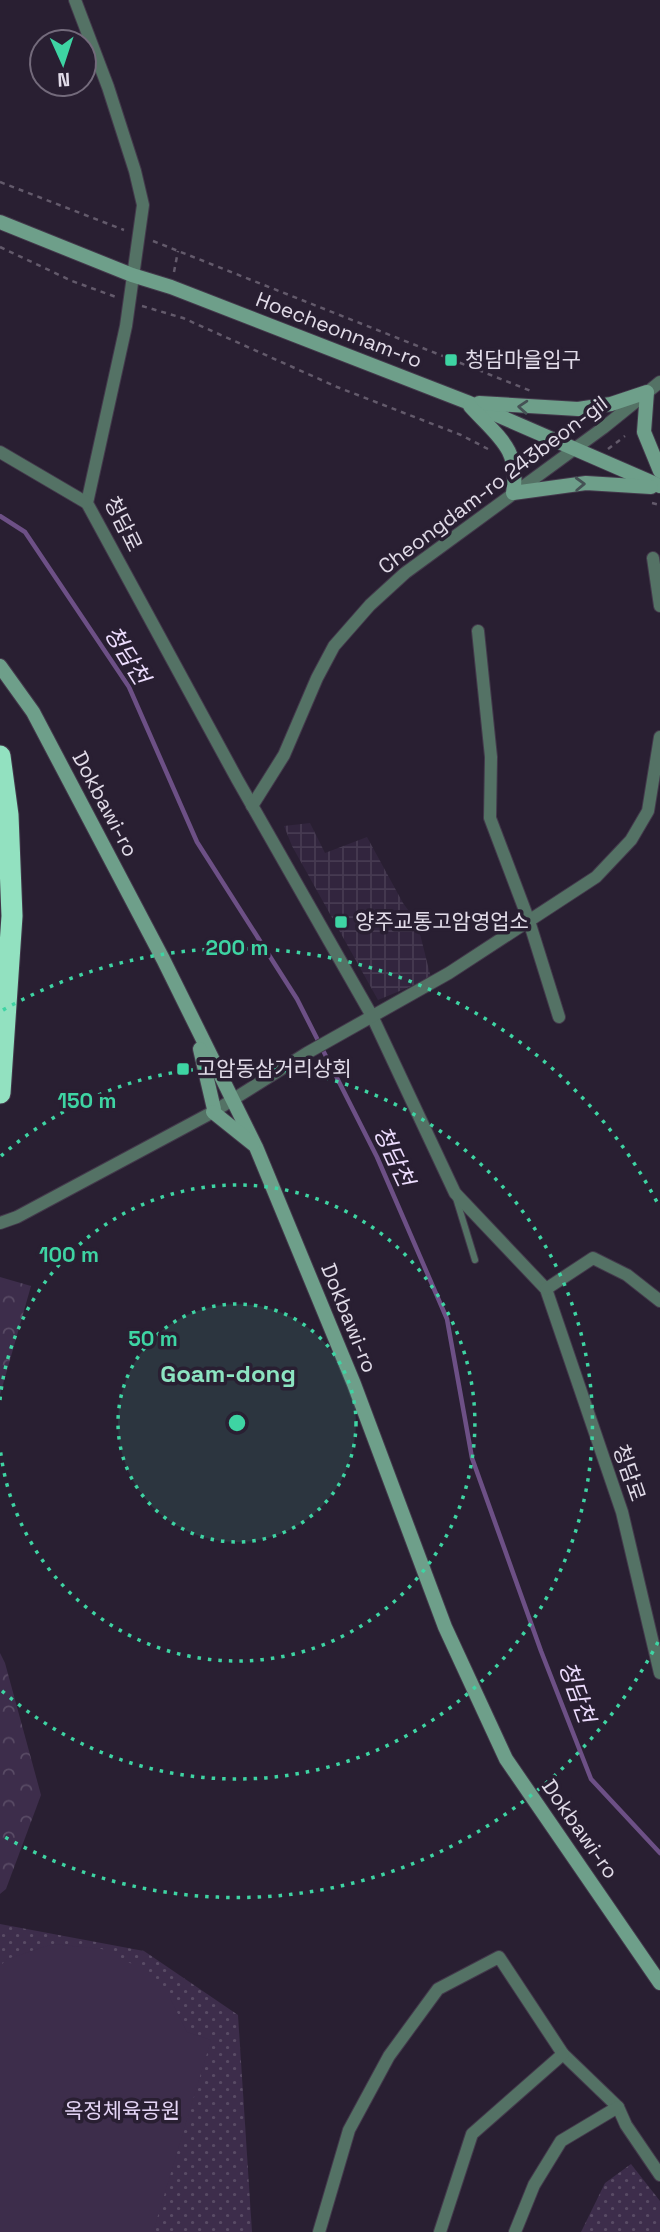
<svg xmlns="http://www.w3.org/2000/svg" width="660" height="2232" font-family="'Space Grotesk','Noto Sans KR',sans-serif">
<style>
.industrial{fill:url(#industrial-grid)}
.green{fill:url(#green-dots)}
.forest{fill:url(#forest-crowns)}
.pitch{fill:#3d2d4b}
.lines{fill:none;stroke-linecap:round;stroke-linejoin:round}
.stream{stroke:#6d5086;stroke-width:4.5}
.lane-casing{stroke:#43394b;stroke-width:8}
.street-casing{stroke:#43394b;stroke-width:14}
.secondary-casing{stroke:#43394b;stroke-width:16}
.highway-casing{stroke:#43394b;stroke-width:23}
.path{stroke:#635a6b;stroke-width:2.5;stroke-dasharray:5 5;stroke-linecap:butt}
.lane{stroke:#547265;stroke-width:6}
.street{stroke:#547265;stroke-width:12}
.secondary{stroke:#6e9f8a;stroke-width:14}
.highway{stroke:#92e1c0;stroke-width:21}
.oneway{stroke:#455255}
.ring{fill:none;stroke:#3ed4a3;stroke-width:3.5;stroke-dasharray:3.5 7}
.poi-dot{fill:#3ed4a3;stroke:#291f32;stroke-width:2.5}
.labels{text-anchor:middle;stroke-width:7;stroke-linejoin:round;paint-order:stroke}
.street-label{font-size:21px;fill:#e1dbe8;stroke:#291f32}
.poi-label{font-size:21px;fill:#e1dbe8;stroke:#291f32;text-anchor:start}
.park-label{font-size:21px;fill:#e4d4f5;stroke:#291f32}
.water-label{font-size:23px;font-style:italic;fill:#ecdcfd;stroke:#291f32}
.quarter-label{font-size:24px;font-weight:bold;fill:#8ce4c1;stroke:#291f32}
.centre{fill:#3ed4a3;stroke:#291f32;stroke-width:3.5}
.ring-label{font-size:21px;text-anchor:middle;font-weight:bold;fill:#3ed4a3;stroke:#291f32;stroke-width:7;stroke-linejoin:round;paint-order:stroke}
</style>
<defs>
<pattern id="industrial-grid" width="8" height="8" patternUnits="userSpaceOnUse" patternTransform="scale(1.75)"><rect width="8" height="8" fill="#32253e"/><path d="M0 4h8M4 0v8" fill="none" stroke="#463a51"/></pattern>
<pattern id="green-dots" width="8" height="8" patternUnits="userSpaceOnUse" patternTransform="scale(1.75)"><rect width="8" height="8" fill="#3d2d4b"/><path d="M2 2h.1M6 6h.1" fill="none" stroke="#594b65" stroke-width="1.8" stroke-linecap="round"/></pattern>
<pattern id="forest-crowns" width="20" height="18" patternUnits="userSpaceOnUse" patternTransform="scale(1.75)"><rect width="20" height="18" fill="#3d2d4b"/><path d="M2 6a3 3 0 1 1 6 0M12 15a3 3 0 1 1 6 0" fill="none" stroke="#594b65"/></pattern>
</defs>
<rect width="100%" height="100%" fill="#291f32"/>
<path class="industrial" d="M 310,823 L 325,853 L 367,837 L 403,903 L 417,922 L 431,978 L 378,1000 L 292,846 L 284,826 Z"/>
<g class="green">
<path d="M 0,1924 L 144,1951 L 238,2015 L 252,2232 L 0,2232 Z"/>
<path d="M 631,2164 L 660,2201 L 660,2232 L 581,2232 L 605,2183 Z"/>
</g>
<g class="forest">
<path d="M 0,1277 L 31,1286 L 0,1395 Z"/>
<path d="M 0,1653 L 5,1663 L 41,1795 L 6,1889 L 0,1894 Z"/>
</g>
<path class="pitch" d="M 53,1944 L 102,1949 L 138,1967 L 170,1998 L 187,2032 L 211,2040 L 153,2232 L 0,2232 L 0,1966 L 7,1959 Z"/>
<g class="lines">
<path class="stream" d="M 0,516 L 25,532 L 129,687 L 197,842 L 297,999 L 377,1157 L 447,1319 L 472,1458 L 541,1651 L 591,1779 L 660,1853"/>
<defs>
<path id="lane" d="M 456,1198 L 475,1260"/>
<g id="street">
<path d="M 75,0 L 108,87 L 135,171 L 143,205 L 126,326 L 87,503 L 237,779 L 372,1016 L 455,1193 L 546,1289 L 622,1512 L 660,1673"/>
<path d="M 0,452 L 87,503"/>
<path d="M 653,558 L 660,606"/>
<path d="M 478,631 L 491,757 L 490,818 L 529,921 L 559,1017"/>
<path d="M 252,806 L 284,755 L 317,678 L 334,646 L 370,605 L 405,573 L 603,428 L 660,382"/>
<path d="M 0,1223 L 17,1217 L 213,1112 L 307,1053 L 449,973 L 596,877 L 631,840 L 648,811 L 660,737"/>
<path d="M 546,1289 L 593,1258 L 627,1275 L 660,1301"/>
<path d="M 319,2232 L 349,2130 L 389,2056 L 438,1989 L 499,1957 L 563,2054 L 618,2107 L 626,2125 L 660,2175"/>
<path d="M 440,2232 L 472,2134 L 563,2054"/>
<path d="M 515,2232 L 534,2185 L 561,2141 L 618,2107"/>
</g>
<g id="secondary">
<path d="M 0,222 L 132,275 L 171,287 L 467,402 L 660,486"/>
<path d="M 479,403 L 578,409 L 611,404 L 647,392 L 644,432 L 660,471"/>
<path d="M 470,406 C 497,436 521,449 513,493 L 586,483 L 651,487"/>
<path d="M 0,666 L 33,712 L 163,959 L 256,1147 L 354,1384 L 445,1627 L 506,1759 L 660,1983"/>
<path d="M 200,1049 L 214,1109"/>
<path d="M 213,1112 L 253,1144"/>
</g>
<path id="highway" d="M 0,756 L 8,815 L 12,916 L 0,1093"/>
</defs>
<use href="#lane" class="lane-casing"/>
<use href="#street" class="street-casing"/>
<use href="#secondary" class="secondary-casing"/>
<use href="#highway" class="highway-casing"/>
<g class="path">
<path d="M 0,182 L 124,230"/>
<path d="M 153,241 L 531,391"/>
<path d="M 0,247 L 72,281 L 116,297"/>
<path d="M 174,272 L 178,251"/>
<path d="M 142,306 L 183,318 L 337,387 L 461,435 L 488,449"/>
<path d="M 608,449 L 625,436"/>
<path d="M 525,458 L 535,454 L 539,456"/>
<path d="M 652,503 L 660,505"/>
</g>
<use href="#lane" class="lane"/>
<use href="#street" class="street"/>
<use href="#secondary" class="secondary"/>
<use href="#highway" class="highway"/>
</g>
<defs><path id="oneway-chevron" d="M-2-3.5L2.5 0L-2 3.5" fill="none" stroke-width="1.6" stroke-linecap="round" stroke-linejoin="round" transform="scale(1.75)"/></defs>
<g class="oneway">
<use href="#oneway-chevron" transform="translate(523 407) rotate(-176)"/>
<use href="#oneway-chevron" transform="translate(580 484) rotate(-2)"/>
</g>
<circle cx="237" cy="1423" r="119" fill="#3ed4a3" fill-opacity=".12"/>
<g class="ring">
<circle cx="237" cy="1423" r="119"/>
<path d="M0 1400A238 238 0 1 1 0 1446"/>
<path d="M1 1156A356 356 0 1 1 1 1690"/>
<path d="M658 1642A475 475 0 0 1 3 1836M3 1010A475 475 0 0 1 658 1204"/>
</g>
<g class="poi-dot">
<rect x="444" y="353" width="14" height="14" rx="3.5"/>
<rect x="334" y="915" width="14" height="14" rx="3.5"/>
<rect x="176" y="1062" width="14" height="14" rx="3.5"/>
</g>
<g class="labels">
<g class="street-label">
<text transform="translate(339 330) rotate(21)" y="7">Hoecheonnam-ro</text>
<text transform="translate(493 485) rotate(-37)" y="7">Cheongdam-ro 243beon-gil</text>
<text transform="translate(123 524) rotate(64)" y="7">청담로</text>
<text transform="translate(105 804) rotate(62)" y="7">Dokbawi-ro</text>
<text transform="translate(349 1318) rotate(68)" y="7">Dokbawi-ro</text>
<text transform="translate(629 1473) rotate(71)" y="7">청담로</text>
<text transform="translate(580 1829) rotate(55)" y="7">Dokbawi-ro</text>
</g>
<g class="poi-label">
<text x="465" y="367">청담마을입구</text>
<text x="355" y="929">양주교통고암영업소</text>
<text x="197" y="1076">고암동삼거리상회</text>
</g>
<g class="park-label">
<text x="122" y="2118">옥정체육공원</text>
</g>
<g class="water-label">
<text transform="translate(127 655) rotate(58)" y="8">청담천</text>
<text transform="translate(394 1156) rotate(65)" y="8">청담천</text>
<text transform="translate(577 1692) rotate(70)" y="8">청담천</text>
</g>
<g class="quarter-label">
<text x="228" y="1382">Goam-dong</text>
</g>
</g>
<circle cx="237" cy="1423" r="10" class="centre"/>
<g class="ring-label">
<text x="237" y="955">200 m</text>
<text x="87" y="1108">150 m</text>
<text x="69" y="1262">100 m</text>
<text x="153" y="1346">50 m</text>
</g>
<g transform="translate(63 63) rotate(177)"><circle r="33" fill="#291f32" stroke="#736a7b" stroke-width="2"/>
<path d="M0-5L12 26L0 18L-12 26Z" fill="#3ed4a3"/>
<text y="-10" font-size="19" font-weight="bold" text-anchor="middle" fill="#e1dbe8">N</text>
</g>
</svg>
